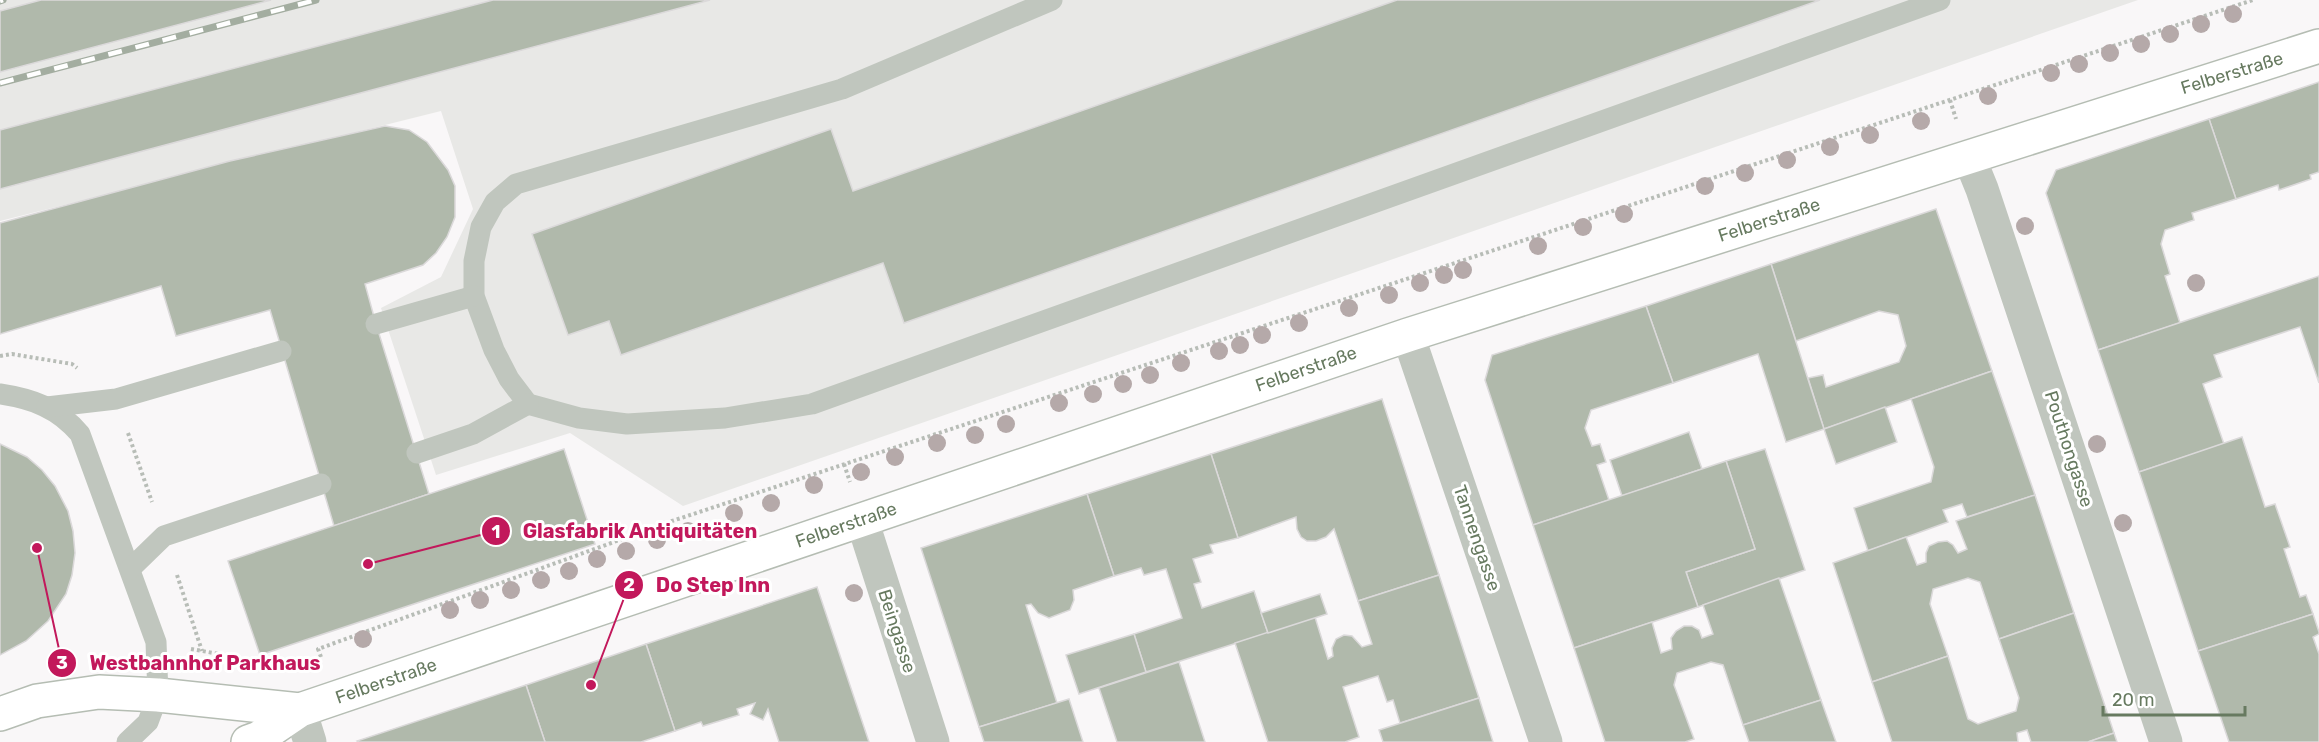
<svg xmlns="http://www.w3.org/2000/svg" width="2319" height="742" font-family="Rubik,sans-serif">
<style>
.built{fill:#e8e8e6}
.building{fill:#b0b9ab;stroke:#dbd9da;stroke-width:1.5}
.lines{fill:none;stroke-linecap:round;stroke-linejoin:round}
.secondary-casing{stroke:#b5bdb3;stroke-width:36}
.path{stroke:#b8bdb7;stroke-width:4;stroke-dasharray:3 3;stroke-linecap:butt}
.service{stroke:#c0c6be;stroke-width:21}
.minor{stroke:#c0c6be;stroke-width:33}
.secondary{stroke:#fff;stroke-width:33}
.rail-casing{stroke:#a3ada0;stroke-width:7}
.rail{stroke:#fff;stroke-width:4.5;stroke-dasharray:14;stroke-linecap:butt}
.tree{fill:#b5a9a9}
.labels{text-anchor:middle;stroke-width:6;stroke-linejoin:round;paint-order:stroke}
.street-label{font-size:18px;fill:#677a60;stroke:#fff}
.leader{fill:none;stroke:#c2185b;stroke-width:2}
.callout-dot{fill:#c2185b;stroke:#fff;stroke-width:2}
.mark-label{font-size:18px;text-anchor:middle;font-weight:bold;fill:#fff}
.callout-label{font-size:20px;text-anchor:middle;font-weight:bold;fill:#c2185b;stroke:#fff;stroke-width:6;stroke-linejoin:round;paint-order:stroke}
</style>
<rect width="100%" height="100%" fill="#f9f7f8"/>
<path class="built" d="M 0,0 L 2138,0 L 683,506 L 570,433 L 436,475 L 381,308 L 441,277 L 473,209 L 441,111 L 0,221 Z"/>
<g class="building">
<path d="M 41,0 L 271,0 L 0,72 L 0,11 Z"/>
<path d="M 493,0 L 710,0 L 0,189 L 0,130 Z"/>
<path d="M 1397,0 L 1820,0 L 904,323 L 883,263 L 621,355 L 609,321 L 568,335 L 532,234 L 831,129 L 853,191 Z"/>
<path d="M 2319,82 L 2319,172 L 2310,175 L 2311,179 L 2279,190 L 2278,185 L 2236,199 L 2209,119 Z"/>
<path d="M 2209,119 L 2236,199 L 2192,213 L 2194,220 L 2165,230 L 2161,244 L 2170,274 L 2165,276 L 2180,323 L 2098,350 L 2046,193 L 2056,170 Z"/>
<path d="M 385,126 L 409,130 L 427,142 L 448,170 L 455,186 L 455,217 L 447,237 L 436,253 L 423,265 L 365,284 L 376,324 L 429,494 L 334,526 L 270,310 L 176,336 L 161,286 L 0,334 L 0,223 L 230,161 Z"/>
<path d="M 1936,209 L 1992,371 L 1824,429 L 1808,378 L 1823,375 L 1826,387 L 1899,362 L 1906,346 L 1898,315 L 1879,311 L 1796,341 L 1771,264 Z"/>
<path d="M 1771,264 L 1824,429 L 1786,442 L 1758,354 L 1673,383 L 1646,306 Z"/>
<path d="M 2319,276 L 2319,383 L 2300,327 L 2214,355 L 2222,377 L 2203,384 L 2224,444 L 2139,472 L 2098,350 Z"/>
<path d="M 1646,306 L 1673,383 L 1591,410 L 1585,428 L 1592,446 L 1600,444 L 1606,462 L 1597,465 L 1609,500 L 1533,525 L 1485,380 L 1492,355 Z"/>
<path d="M 1992,371 L 2035,495 L 1967,517 L 1962,504 L 1943,510 L 1948,522 L 1868,551 L 1854,508 L 1931,482 L 1934,467 L 1911,399 Z"/>
<path d="M 1382,399 L 1439,575 L 1358,601 L 1334,529 L 1326,537 L 1316,541 L 1307,541 L 1301,537 L 1297,529 L 1296,517 L 1238,538 L 1211,454 Z"/>
<path d="M 1885,407 L 1897,442 L 1836,464 L 1824,429 Z"/>
<path d="M 1689,432 L 1702,469 L 1622,496 L 1610,460 Z"/>
<path d="M 2242,437 L 2265,507 L 2275,504 L 2290,547 L 2284,549 L 2300,597 L 2306,595 L 2313,614 L 2198,651 L 2139,472 Z"/>
<path d="M 0,444 L 27,457 L 42,470 L 55,486 L 68,511 L 73,531 L 75,553 L 72,575 L 66,594 L 48,621 L 26,641 L 0,655 Z"/>
<path d="M 564,449 L 595,544 L 260,655 L 228,561 Z"/>
<path d="M 1765,449 L 1805,570 L 1698,607 L 1686,572 L 1755,549 L 1726,461 Z"/>
<path d="M 1211,454 L 1238,538 L 1210,545 L 1213,553 L 1193,559 L 1201,582 L 1194,584 L 1202,608 L 1254,591 L 1268,633 L 1146,672 L 1134,634 L 1182,618 L 1166,569 L 1144,575 L 1141,568 L 1114,576 L 1087,494 Z"/>
<path d="M 1726,461 L 1755,549 L 1686,572 L 1698,607 L 1574,648 L 1533,525 Z"/>
<path d="M 1087,494 L 1114,576 L 1073,590 L 1074,600 L 1070,610 L 1049,618 L 1038,613 L 1031,604 L 1026,605 L 1057,703 L 979,727 L 921,548 Z"/>
<path d="M 2035,495 L 2074,613 L 1999,639 L 1980,582 L 1968,578 L 1933,589 L 1930,604 L 1948,656 L 1872,682 L 1833,563 L 1906,537 L 1917,565 L 1926,562 L 1926,553 L 1929,546 L 1938,542 L 1947,541 L 1953,545 L 1958,553 L 1967,549 L 1956,521 Z"/>
<path d="M 1439,575 L 1479,698 L 1400,723 L 1393,700 L 1387,702 L 1378,676 L 1343,687 L 1359,737 L 1345,742 L 1268,742 L 1235,643 L 1315,617 L 1328,659 L 1333,656 L 1332,648 L 1336,639 L 1344,635 L 1352,636 L 1362,647 L 1372,644 L 1358,601 Z"/>
<path d="M 1779,578 L 1821,700 L 1743,725 L 1723,665 L 1711,662 L 1677,673 L 1674,685 L 1694,739 L 1685,742 L 1605,742 L 1574,648 L 1652,622 L 1661,653 L 1672,649 L 1671,638 L 1676,631 L 1684,626 L 1692,626 L 1699,630 L 1702,638 L 1713,634 L 1703,605 Z"/>
<path d="M 817,587 L 869,742 L 779,742 L 768,709 L 763,720 L 750,714 L 755,703 L 737,709 L 739,715 L 703,726 L 701,722 L 675,731 L 646,644 Z"/>
<path d="M 1320,594 L 1327,614 L 1268,633 L 1261,613 Z"/>
<path d="M 2074,613 L 2114,733 L 2088,742 L 2031,742 L 2027,730 L 2017,733 L 2018,742 L 1892,742 L 1872,682 L 1948,656 L 1968,719 L 1978,724 L 2016,711 L 2019,698 L 1999,639 Z"/>
<path d="M 2313,614 L 2319,632 L 2319,634 L 2313,637 L 2319,654 L 2319,742 L 2229,742 L 2198,651 Z"/>
<path d="M 1134,634 L 1146,672 L 1079,694 L 1066,655 Z"/>
<path d="M 646,644 L 675,731 L 641,742 L 545,742 L 526,685 Z"/>
<path d="M 1179,662 L 1205,742 L 1117,742 L 1099,688 Z"/>
<path d="M 526,685 L 545,742 L 358,742 L 357,741 Z"/>
<path d="M 1479,698 L 1493,742 L 1383,742 L 1379,730 Z"/>
<path d="M 1069,699 L 1083,742 L 984,742 L 979,727 Z"/>
<path d="M 1821,700 L 1836,742 L 1749,742 L 1743,725 Z"/>
<path d="M 2114,733 L 2117,742 L 2088,742 Z"/>
</g>
<g class="lines">
<defs>
<g id="secondary">
<path d="M 0,714 L 37,701 L 99,692 L 158,695 L 300,710"/>
<path d="M 248,742 L 259,738 L 300,710 L 1408,335 L 2319,46"/>
</g>
</defs>
<use href="#secondary" class="secondary-casing"/>
<g class="path">
<path d="M 1950,100 L 1956,119"/>
<path d="M 0,356 L 12,354 L 72,364 L 77,368"/>
<path d="M 128,433 L 152,502"/>
<path d="M 844,464 L 850,482"/>
<path d="M 177,575 L 202,651"/>
<path d="M 191,649 L 236,657 L 239,660"/>
<path d="M 321,657 L 318,649 L 672,521 L 2253,0"/>
</g>
<g class="service">
<path d="M 1052,0 L 842,89 L 516,184 L 495,202 L 481,227 L 474,261 L 474,296 L 494,350 L 509,379 L 528,404 L 579,418 L 627,424 L 725,418 L 812,404 L 1940,0"/>
<path d="M 376,324 L 474,296"/>
<path d="M 0,394 C 33,399 58,408 80,434 L 156,642 L 158,695 L 148,722 L 127,742"/>
<path d="M 47,407 L 116,399 L 281,351"/>
<path d="M 417,453 L 473,434 L 528,404"/>
<path d="M 130,569 L 164,536 L 321,484"/>
</g>
<g class="minor">
<path d="M 1969,157 L 1982,189 L 2166,742"/>
<path d="M 1408,335 L 1546,742"/>
<path d="M 862,520 L 933,742"/>
<path d="M 300,710 L 310,742"/>
</g>
<use href="#secondary" class="secondary"/>
<defs>
<g id="rail">
<path d="M 0,1 L 3,0"/>
<path d="M 0,83 L 316,0"/>
</g>
</defs>
<use href="#rail" class="rail-casing"/>
<use href="#rail" class="rail"/>
</g>
<g class="tree">
<circle cx="2233" cy="14" r="9"/>
<circle cx="2201" cy="24" r="9"/>
<circle cx="2170" cy="34" r="9"/>
<circle cx="2141" cy="44" r="9"/>
<circle cx="2110" cy="53" r="9"/>
<circle cx="2079" cy="64" r="9"/>
<circle cx="2051" cy="73" r="9"/>
<circle cx="1988" cy="96" r="9"/>
<circle cx="1921" cy="121" r="9"/>
<circle cx="1870" cy="135" r="9"/>
<circle cx="1830" cy="147" r="9"/>
<circle cx="1787" cy="160" r="9"/>
<circle cx="1745" cy="173" r="9"/>
<circle cx="1705" cy="186" r="9"/>
<circle cx="1624" cy="214" r="9"/>
<circle cx="2025" cy="226" r="9"/>
<circle cx="1583" cy="227" r="9"/>
<circle cx="1538" cy="246" r="9"/>
<circle cx="1463" cy="270" r="9"/>
<circle cx="1444" cy="275" r="9"/>
<circle cx="1420" cy="283" r="9"/>
<circle cx="2196" cy="283" r="9"/>
<circle cx="1389" cy="295" r="9"/>
<circle cx="1349" cy="308" r="9"/>
<circle cx="1299" cy="323" r="9"/>
<circle cx="1262" cy="335" r="9"/>
<circle cx="1240" cy="345" r="9"/>
<circle cx="1219" cy="351" r="9"/>
<circle cx="1181" cy="363" r="9"/>
<circle cx="1150" cy="375" r="9"/>
<circle cx="1123" cy="384" r="9"/>
<circle cx="1093" cy="394" r="9"/>
<circle cx="1059" cy="403" r="9"/>
<circle cx="1006" cy="424" r="9"/>
<circle cx="975" cy="435" r="9"/>
<circle cx="937" cy="443" r="9"/>
<circle cx="2097" cy="444" r="9"/>
<circle cx="895" cy="457" r="9"/>
<circle cx="861" cy="472" r="9"/>
<circle cx="814" cy="485" r="9"/>
<circle cx="771" cy="503" r="9"/>
<circle cx="734" cy="513" r="9"/>
<circle cx="2123" cy="523" r="9"/>
<circle cx="688" cy="531" r="9"/>
<circle cx="657" cy="540" r="9"/>
<circle cx="626" cy="551" r="9"/>
<circle cx="597" cy="559" r="9"/>
<circle cx="569" cy="571" r="9"/>
<circle cx="541" cy="580" r="9"/>
<circle cx="511" cy="590" r="9"/>
<circle cx="854" cy="593" r="9"/>
<circle cx="480" cy="600" r="9"/>
<circle cx="450" cy="610" r="9"/>
<circle cx="363" cy="639" r="9"/>
</g>
<g class="labels">
<g class="street-label">
<text transform="translate(2232 73) rotate(-17)" y="6">Felberstraße</text>
<text transform="translate(1769 220) rotate(-18)" y="6">Felberstraße</text>
<text transform="translate(1306 369) rotate(-19)" y="6">Felberstraße</text>
<text transform="translate(2069 449) rotate(72)" y="6">Pouthongasse</text>
<text transform="translate(846 525) rotate(-19)" y="6">Felberstraße</text>
<text transform="translate(1477 538) rotate(71)" y="6">Tannengasse</text>
<text transform="translate(897 631) rotate(72)" y="6">Beingasse</text>
<text transform="translate(386 681) rotate(-19)" y="6">Felberstraße</text>
</g>
</g>
<path class="leader" d="M368 564L496 531M591 685L629 585M37 548L62 663"/>
<g class="callout-dot">
<circle cx="368" cy="564" r="6"/>
<circle cx="591" cy="685" r="6"/>
<circle cx="37" cy="548" r="6"/>
<circle cx="496" cy="531" r="15"/>
<circle cx="629" cy="585" r="15"/>
<circle cx="62" cy="663" r="15"/>
</g>
<g class="mark-label">
<text x="496" y="538">1</text>
<text x="629" y="591">2</text>
<text x="62" y="669">3</text>
</g>
<g class="callout-label">
<text x="640" y="538">Glasfabrik Antiquitäten</text>
<text x="713" y="592">Do Step Inn</text>
<text x="205" y="670">Westbahnhof Parkhaus</text>
</g>
<path d="M2103 706v9h142v-9" fill="none" stroke="#677a60" stroke-width="3"/>
<text x="2112" y="706" font-size="18" fill="#677a60" stroke="#ffffff" stroke-width="4.5" paint-order="stroke">20 m</text>
</svg>
